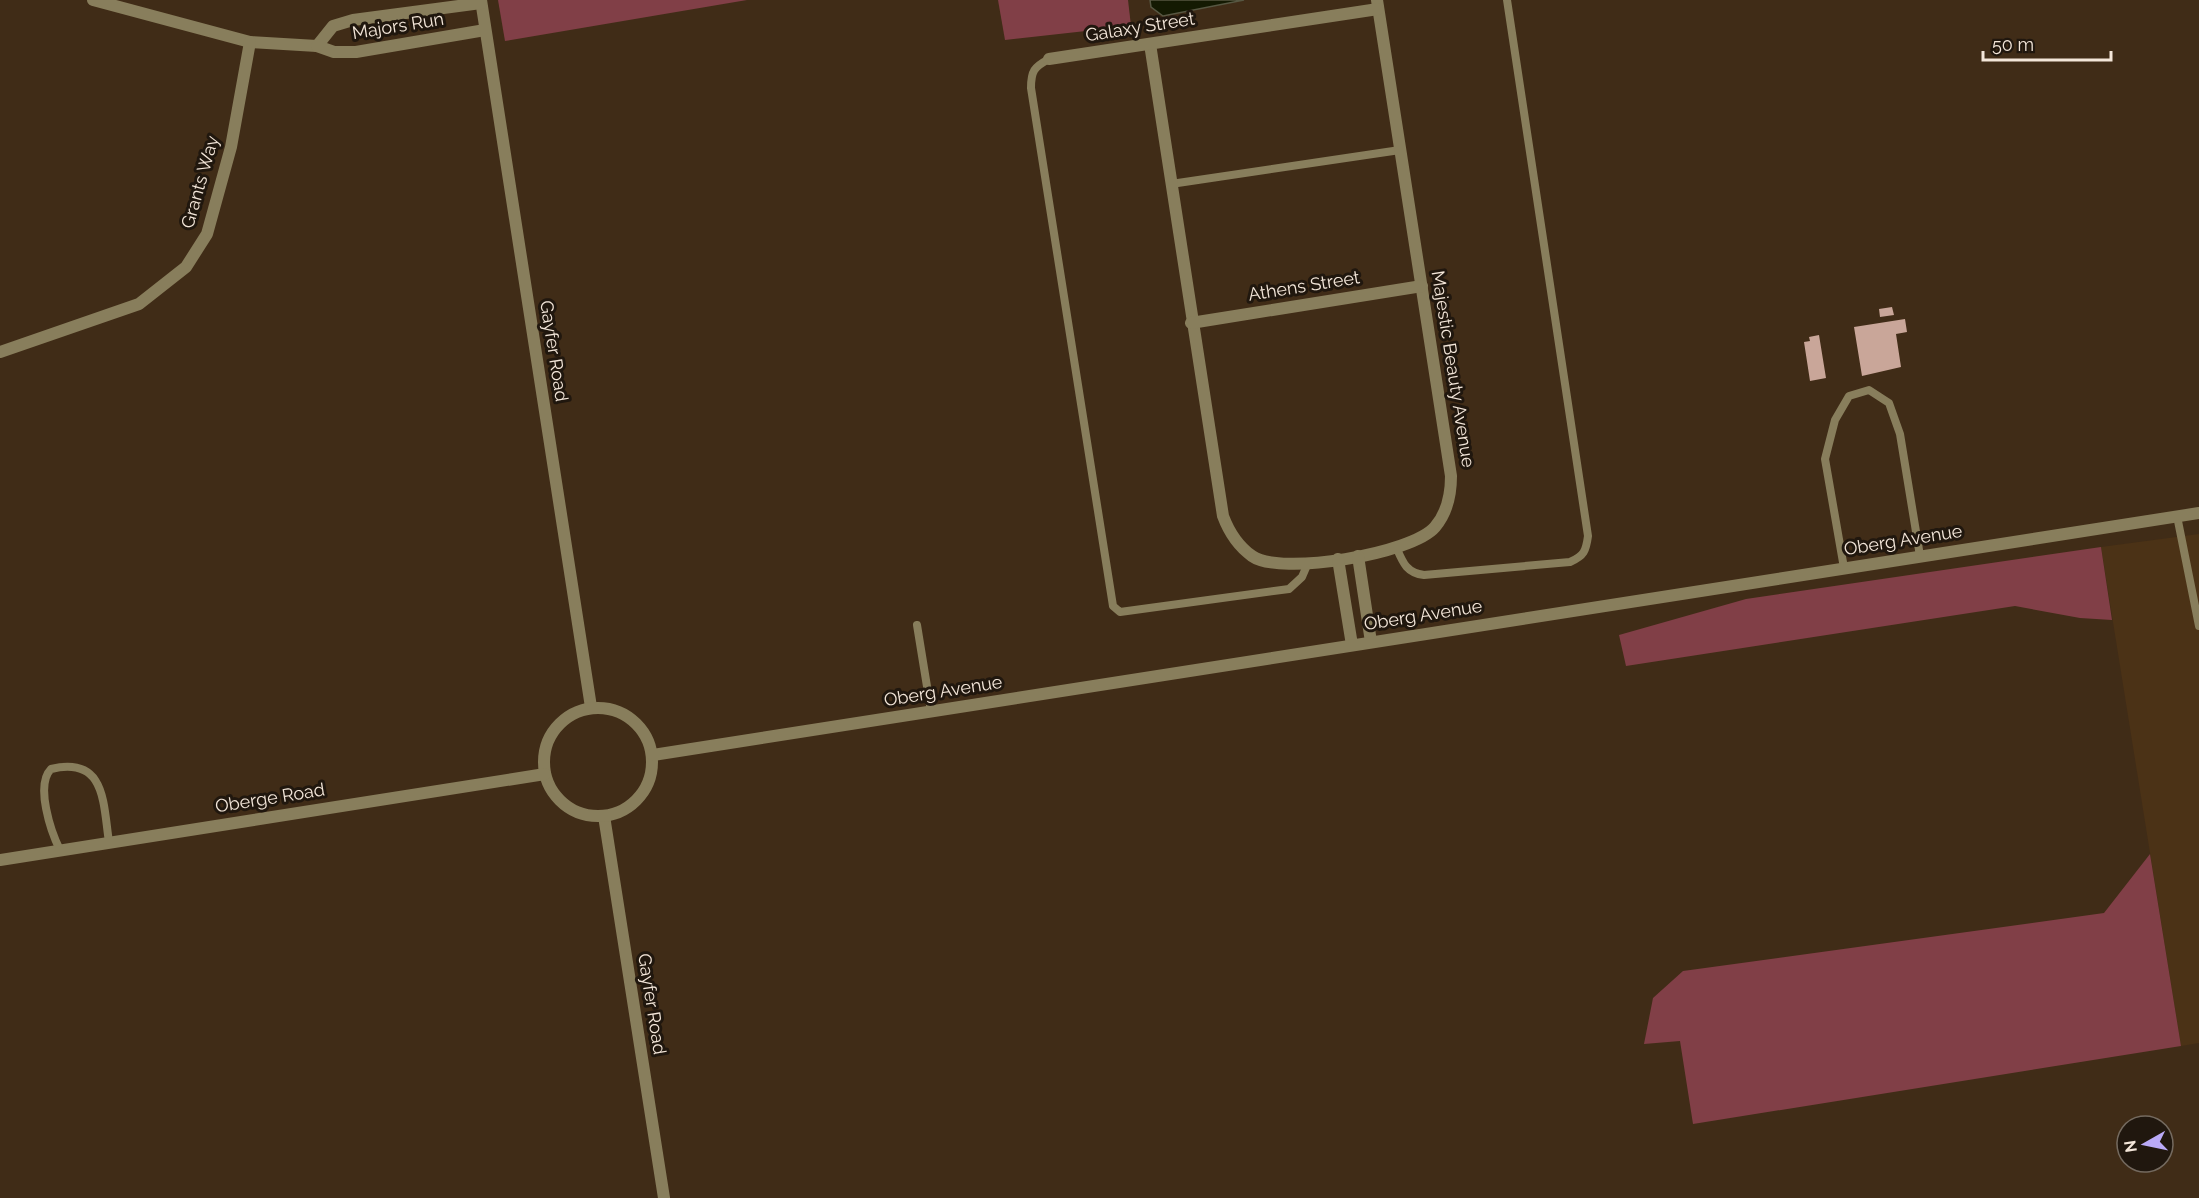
<svg xmlns="http://www.w3.org/2000/svg" width="2199" height="1198" font-family="Raleway,sans-serif">
<style>
.built{fill:#4b3216}
.green{fill:#813f47}
.water{fill:#141a02;stroke:#575742;stroke-width:1.5}
.building{fill:#c9a699}
.lines{fill:none;stroke-linecap:round;stroke-linejoin:round}
.service{stroke:#887e5c;stroke-width:8}
.minor{stroke:#887e5c;stroke-width:12}
.tertiary{stroke:#887e5c;stroke-width:12}
.labels{text-anchor:middle;stroke-width:6;stroke-linejoin:round;paint-order:stroke}
.street-label{font-size:18px;fill:#f3e6d9;stroke:#20170e}
</style>
<rect width="100%" height="100%" fill="#402c17"/>
<path class="built" d="M 2199,534 L 2199,1043 L 2181,1046 L 2101,547 Z"/>
<g class="green">
<path d="M 498,0 L 747,0 L 505,41 Z"/>
<path d="M 998,0 L 1128,0 L 1131,26 L 1005,40 Z"/>
<path d="M 2101,547 L 2112,620 L 2080,618 L 2015,606 L 1626,666 L 1619,635 L 1746,599 Z"/>
<path d="M 2150,854 L 2181,1046 L 1693,1124 L 1680,1041 L 1644,1044 L 1653,998 L 1683,971 L 2104,913 Z"/>
</g>
<path class="water" d="M 1150,0 L 1244,0 L 1163,16 L 1151,7 Z"/>
<g class="building">
<path d="M 1892,307 L 1894,315 L 1880,317 L 1879,309 Z"/>
<path d="M 1905,319 L 1907,332 L 1896,334 L 1901,367 L 1862,376 L 1854,327 Z"/>
<path d="M 1819,335 L 1826,378 L 1810,381 L 1804,342 L 1810,341 L 1809,337 Z"/>
</g>
<g class="lines">
<g class="service">
<path d="M 1049,59 C 1034,67 1031,71 1031,88 L 1113,606 L 1120,612 L 1289,589 L 1302,577 L 1308,563"/>
<path d="M 1171,184 L 1400,150"/>
<path d="M 2177,516 L 2199,626"/>
<path d="M 1397,549 C 1403,563 1407,573 1424,575 L 1570,562 C 1584,556 1586,551 1588,536 L 1507,0"/>
<path d="M 1844,568 L 1825,459 L 1835,420 L 1849,396 L 1869,390 L 1889,403 L 1900,434 L 1920,556"/>
<path d="M 917,625 L 931,711"/>
<path d="M 60,850 C 51,832 35,785 51,769 C 106,756 103,803 109,842"/>
</g>
<g class="minor">
<path d="M 93,0 L 250,42 L 317,46 L 334,52 L 356,52 L 485,30"/>
<path d="M 481,0 L 591,707"/>
<path d="M 1150,44 L 1223,516 C 1229,532 1238,546 1252,556 C 1280,576 1412,554 1435,527 C 1447,513 1451,495 1451,476 L 1377,0"/>
<path d="M 317,46 L 333,26 L 353,20 L 481,3"/>
<path d="M 1049,59 L 1378,9"/>
<path d="M 1191,323 L 1422,286"/>
<path d="M 0,352 L 139,304 L 186,267 L 207,234 L 231,147 L 250,42"/>
<path d="M 1358,556 L 1371,642"/>
<path d="M 1338,559 L 1352,645"/>
<path d="M 604,816 L 664,1198"/>
</g>
<g class="tertiary">
<circle cx="598" cy="762" r="54"/>
<path d="M 653,755 L 2199,513"/>
<path d="M 0,860 L 545,774"/>
</g>
</g>
<g class="labels">
<g class="street-label">
<text transform="translate(398 26) rotate(-9)" y="6">Majors Run</text>
<text transform="translate(1140 27) rotate(-9)" y="6">Galaxy Street</text>
<text transform="translate(200 182) rotate(-74)" y="6">Grants Way</text>
<text transform="translate(1304 286) rotate(-9)" y="6">Athens Street</text>
<text transform="translate(554 351) rotate(81)" y="6">Gayfer Road</text>
<text transform="translate(1453 369) rotate(81)" y="6">Majestic Beauty Avenue</text>
<text transform="translate(1903 540) rotate(-9)" y="6">Oberg Avenue</text>
<text transform="translate(1423 615) rotate(-9)" y="6">Oberg Avenue</text>
<text transform="translate(943 691) rotate(-9)" y="6">Oberg Avenue</text>
<text transform="translate(270 798) rotate(-9)" y="6">Oberge Road</text>
<text transform="translate(652 1004) rotate(81)" y="6">Gayfer Road</text>
</g>
</g>
<g transform="translate(2145 1144) rotate(261)"><circle r="28" fill="#20170e" stroke="#746a5f" stroke-width="1.5"/>
<path d="M0-4.5L10 22L0 15L-10 22Z" fill="#baaaf7"/>
<text y="-9" font-size="16" font-weight="bold" text-anchor="middle" fill="#f3e6d9">N</text>
</g>
<path d="M1983 51v9h128v-9" fill="none" stroke="#f3e6d9" stroke-width="3"/>
<text x="1992" y="51" font-size="18" fill="#f3e6d9" stroke="#20170e" stroke-width="4.5" paint-order="stroke">50 m</text>
</svg>
